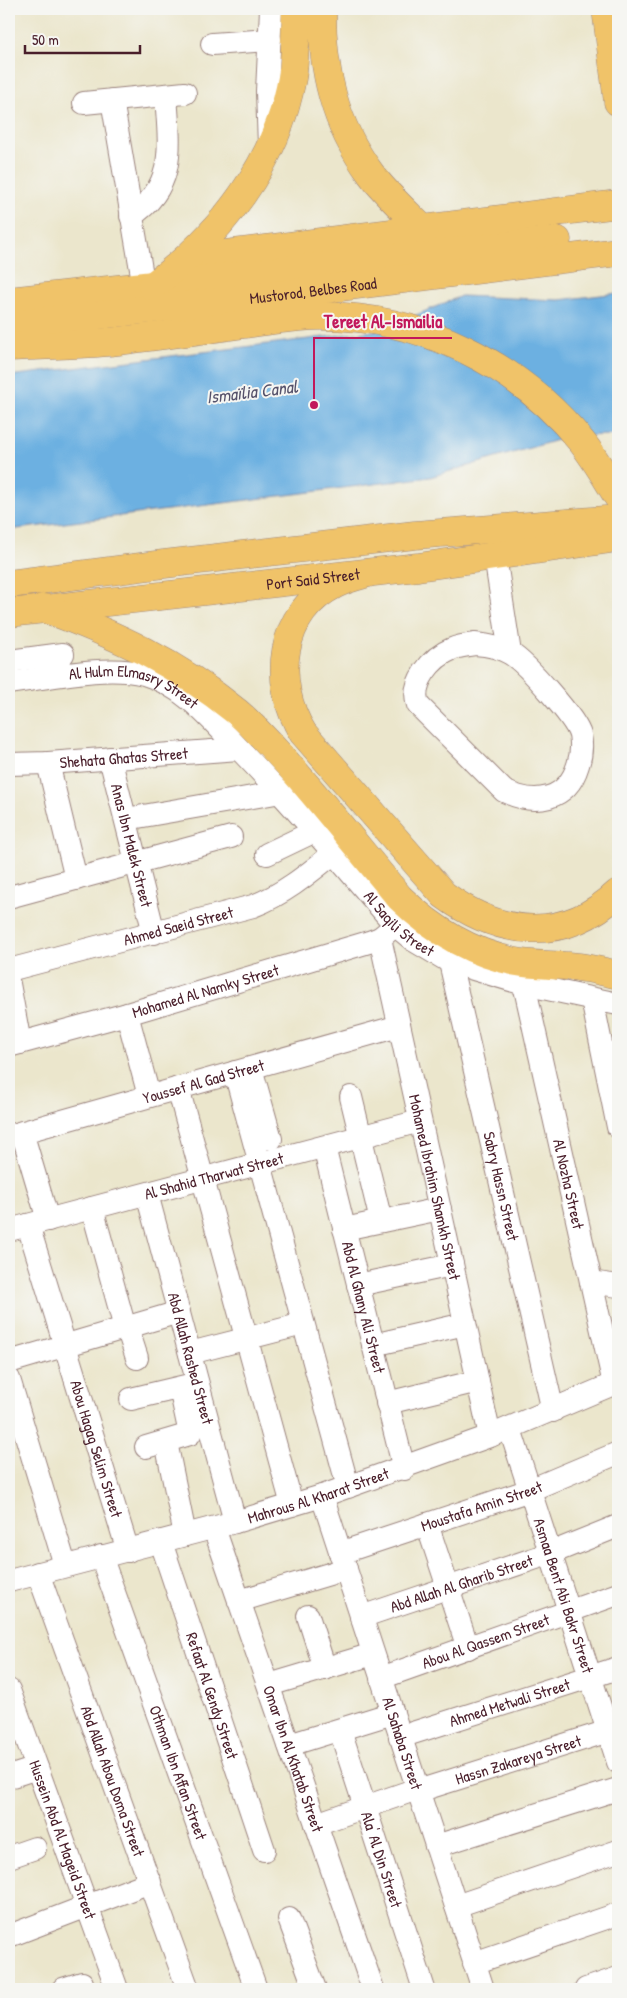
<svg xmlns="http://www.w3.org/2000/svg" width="627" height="1998" font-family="'Patrick Hand',sans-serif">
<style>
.water{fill:#6cb0e1;stroke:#5b6886}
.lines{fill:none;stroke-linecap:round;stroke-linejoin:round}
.minor-casing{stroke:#9a827c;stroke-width:24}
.major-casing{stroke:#9a827c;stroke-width:29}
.highway-casing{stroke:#9a827c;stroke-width:29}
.minor{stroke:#fff;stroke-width:22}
.major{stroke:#f0c369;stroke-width:28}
.highway{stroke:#f0c369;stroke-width:28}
.labels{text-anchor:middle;stroke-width:4;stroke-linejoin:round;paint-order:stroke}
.street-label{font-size:16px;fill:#4a1f2b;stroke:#f6f6f2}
.water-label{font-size:18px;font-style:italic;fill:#56526b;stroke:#f6f6f2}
.leader{fill:none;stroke:#c2185b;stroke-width:2}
.callout-dot{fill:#c2185b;stroke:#f6f6f2;stroke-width:2}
.callout-label{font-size:18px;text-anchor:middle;font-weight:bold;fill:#c2185b;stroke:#f6f6f2;stroke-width:4;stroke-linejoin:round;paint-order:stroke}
</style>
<rect width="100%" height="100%" fill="#f6f6f2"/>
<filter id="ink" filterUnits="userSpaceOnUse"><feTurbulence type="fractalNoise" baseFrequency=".02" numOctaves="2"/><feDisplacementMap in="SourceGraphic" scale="10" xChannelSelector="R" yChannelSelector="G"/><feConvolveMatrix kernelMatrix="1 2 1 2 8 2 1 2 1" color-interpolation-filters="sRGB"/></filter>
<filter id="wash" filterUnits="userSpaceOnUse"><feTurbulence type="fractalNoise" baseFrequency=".0096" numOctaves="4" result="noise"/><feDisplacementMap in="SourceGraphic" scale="20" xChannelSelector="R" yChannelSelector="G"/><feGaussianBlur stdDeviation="1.12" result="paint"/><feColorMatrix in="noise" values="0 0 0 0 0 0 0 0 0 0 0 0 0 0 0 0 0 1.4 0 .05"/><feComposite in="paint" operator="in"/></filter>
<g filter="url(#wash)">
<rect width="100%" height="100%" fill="#ebe6cc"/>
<path class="water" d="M 618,293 L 618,435 L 571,436 L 430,477 L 9,530 L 9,376 L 381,330 L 461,296 L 559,300 Z"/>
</g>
<g filter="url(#ink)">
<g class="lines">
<defs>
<g id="minor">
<path d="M 212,44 L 270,40"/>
<path d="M 112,100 L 144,287"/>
<path d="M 84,103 L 185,93"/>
<path d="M 269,146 L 267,91 L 271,9"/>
<path d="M 131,216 C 178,186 169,143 166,95"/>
<path d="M 495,556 L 510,653"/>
<path d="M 475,644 C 488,645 500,647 511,654 C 526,663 576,719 580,735 C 582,745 581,756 578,765 C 567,801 535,806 504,791 L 418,705 C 410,683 432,657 452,649 C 459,646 467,645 475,644 Z"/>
<path d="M 9,661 L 63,654"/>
<path id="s1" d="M 9,683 C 49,678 105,664 144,674 C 185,686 213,722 241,751 C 295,807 345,866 395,925 L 413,940 L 450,962 L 524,984 L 618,1004"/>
<path id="s2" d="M 110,758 L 154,933"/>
<path d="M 48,763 L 76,879"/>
<path id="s3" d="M 9,764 L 48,763 L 239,749"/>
<path d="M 126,819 L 281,792"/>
<path d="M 267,854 L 315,831"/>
<path d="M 9,897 L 231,837"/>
<path id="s4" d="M 380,938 L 490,1436"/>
<path id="s5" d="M 450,962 L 553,1411"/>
<path id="s6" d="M 9,970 L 253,906 C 284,894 308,874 334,853"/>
<path d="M 9,984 L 20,1043"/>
<path id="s7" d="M 524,984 L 614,1384"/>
<path d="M 592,999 L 618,1127"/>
<path d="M 127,1014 L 149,1096"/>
<path id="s8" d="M 9,1046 L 127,1014 L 369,942 L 380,938 L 391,929"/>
<path d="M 251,1068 L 271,1139"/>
<path d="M 235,1072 L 348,1487"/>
<path d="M 178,1088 L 292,1505"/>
<path d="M 351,1097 L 381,1221"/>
<path d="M 22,1132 L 48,1220"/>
<path id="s9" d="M 9,1136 L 399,1026"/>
<path id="s10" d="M 324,1147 L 404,1469"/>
<path id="s11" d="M 147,1194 L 235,1522"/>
<path d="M 92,1208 L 125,1328"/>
<path id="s12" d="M 28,1225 L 128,1551"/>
<path d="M 344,1229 L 440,1209"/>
<path id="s13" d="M 9,1230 L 420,1121"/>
<path d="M 591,1282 L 618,1286"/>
<path d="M 358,1285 L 452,1265"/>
<path d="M 127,1327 L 137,1358"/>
<path d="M 373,1345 L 465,1324"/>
<path d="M 190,1353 L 303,1324"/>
<path d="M 9,1362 L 179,1312"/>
<path d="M 9,1379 L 65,1565"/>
<path d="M 131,1399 L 194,1384"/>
<path d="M 387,1403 L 478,1381"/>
<path id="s14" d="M 510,1429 L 618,1762"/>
<path d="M 166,1442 L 185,1535"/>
<path d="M 146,1447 L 190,1434 L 180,1388"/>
<path id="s15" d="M 322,1496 L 483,1989"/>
<path d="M 427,1524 L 468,1648"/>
<path id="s16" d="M 214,1528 L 373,1989"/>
<path id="s17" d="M 161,1542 L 264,1850"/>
<path id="s18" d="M 340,1553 L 530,1490 L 618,1453"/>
<path id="s19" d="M 101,1556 L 256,1989"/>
<path id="s20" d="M 38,1573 L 188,1989"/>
<path id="s21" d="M 9,1581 L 235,1522 L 322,1496 L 490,1436 L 618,1382"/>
<path d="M 239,1601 L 346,1569"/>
<path d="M 308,1616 L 325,1669"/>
<path id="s22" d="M 361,1617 L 551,1553 L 618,1526"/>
<path id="s23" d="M 381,1678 L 618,1594"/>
<path d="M 269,1685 L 373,1654"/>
<path id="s24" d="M 9,1690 L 117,1989"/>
<path id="s25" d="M 340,1730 L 424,1989"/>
<path id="s26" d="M 400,1737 L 618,1668"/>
<path d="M 289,1745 L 393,1713"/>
<path d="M 9,1777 L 37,1768"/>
<path id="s27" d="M 418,1791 L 618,1728"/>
<path d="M 316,1824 L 417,1789"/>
<path d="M 436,1846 L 618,1789"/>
<path d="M 9,1857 L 35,1848"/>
<path d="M 456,1906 L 618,1851"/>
<path d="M 289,1919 L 315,1989"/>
<path d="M 9,1936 L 150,1882"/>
<path d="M 474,1963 L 618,1914"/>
<path d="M 63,1989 L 82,1983"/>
<path d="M 586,1989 L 618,1978"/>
</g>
<g id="major">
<path d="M 179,283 L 196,266 L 218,255 L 618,204"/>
<path d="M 9,301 L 557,240"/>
<path id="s28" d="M 9,325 L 269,296 L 618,252"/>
<path d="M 9,584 L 164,564 L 415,535 L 618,519"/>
<path id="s29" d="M 9,613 L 418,567 L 618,538"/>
</g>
<g id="highway">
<path d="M 322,9 C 322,70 334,124 371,174 C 386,194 406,212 424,230"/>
<path d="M 606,9 L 618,102"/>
<path d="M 152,286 C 221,235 277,163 292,78 C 296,55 295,31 296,9"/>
<path d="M 9,347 C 45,345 82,345 118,341 C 161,336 203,330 245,324 C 270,321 295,316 321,316 C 421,316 517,363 581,441 C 595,458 606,478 618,497"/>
<path d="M 368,573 C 358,576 345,579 336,584 C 278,613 272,683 303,733 L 444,895 C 501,937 564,943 618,893"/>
<path d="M 43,608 C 115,634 177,663 237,712 C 255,727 271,746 287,763 C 326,807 362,853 400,898 C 434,931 475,956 523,963 C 539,965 554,965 569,966 C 586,967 602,971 618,975"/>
</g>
</defs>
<use href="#minor" class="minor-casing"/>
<use href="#major" class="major-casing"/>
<use href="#highway" class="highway-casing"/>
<use href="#minor" class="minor"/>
<use href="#major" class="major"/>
<use href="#highway" class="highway"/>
</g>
</g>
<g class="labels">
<g class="street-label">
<text dy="6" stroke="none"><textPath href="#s28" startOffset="306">Mustorod, Belbes Road</textPath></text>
<text dy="6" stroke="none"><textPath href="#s29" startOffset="306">Port Said Street</textPath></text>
<text dy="6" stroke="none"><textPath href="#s1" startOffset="129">Al Hulm Elmasry Street</textPath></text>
<text dy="6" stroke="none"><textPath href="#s3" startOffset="115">Shehata Ghatas Street</textPath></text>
<text dy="6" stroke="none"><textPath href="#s2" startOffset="90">Anas Ibn Malek Street</textPath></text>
<text dy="6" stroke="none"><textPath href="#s1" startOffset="496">Al Saqili Street</textPath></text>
<text dy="6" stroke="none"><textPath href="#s6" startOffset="175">Ahmed Saeid Street</textPath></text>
<text dy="6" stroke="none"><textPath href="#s8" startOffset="204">Mohamed Al Namky Street</textPath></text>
<text dy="6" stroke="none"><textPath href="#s9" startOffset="202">Youssef Al Gad Street</textPath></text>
<text dy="6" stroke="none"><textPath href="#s13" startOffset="212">Al Shahid Tharwat Street</textPath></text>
<text dy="6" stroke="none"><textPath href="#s7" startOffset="205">Al Nozha Street</textPath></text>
<text dy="6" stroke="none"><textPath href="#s5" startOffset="230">Sabry Hassn Street</textPath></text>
<text dy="6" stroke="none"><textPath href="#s4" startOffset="255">Mohamed Ibrahim Shamkh Street</textPath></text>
<text dy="6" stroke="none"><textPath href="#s10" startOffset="165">Abd Al Ghany Ali Street</textPath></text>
<text dy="6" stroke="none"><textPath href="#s11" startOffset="170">Abd Allah Rashed Street</textPath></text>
<text dy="6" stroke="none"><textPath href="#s12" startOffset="234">Abou Hagag Selim Street</textPath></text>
<text dy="6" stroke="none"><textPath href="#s21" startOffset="321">Mahrous Al Kharat Street</textPath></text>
<text dy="6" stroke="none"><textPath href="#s18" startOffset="149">Moustafa Amin Street</textPath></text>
<text dy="6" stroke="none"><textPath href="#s22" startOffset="106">Abd Allah Al Gharib Street</textPath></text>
<text dy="6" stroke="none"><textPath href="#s14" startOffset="175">Asmaa Bent Abi Bakr Street</textPath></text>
<text dy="6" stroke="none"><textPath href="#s23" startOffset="111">Abou Al Qassem Street</textPath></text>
<text dy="6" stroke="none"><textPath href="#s17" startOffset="162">Refaat Al Gendy Street</textPath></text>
<text dy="6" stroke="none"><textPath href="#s26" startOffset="115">Ahmed Metwali Street</textPath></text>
<text dy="6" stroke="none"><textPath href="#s15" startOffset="260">Al Sahaba Street</textPath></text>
<text dy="6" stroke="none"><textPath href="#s16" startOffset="244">Omar Ibn Al Khatab Street</textPath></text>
<text dy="6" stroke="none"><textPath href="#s27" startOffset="105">Hassn Zakareya Street</textPath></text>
<text dy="6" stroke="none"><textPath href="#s19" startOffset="230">Othman Ibn Affan Street</textPath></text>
<text dy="6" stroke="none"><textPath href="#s20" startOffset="221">Abd Allah Abou Doma Street</textPath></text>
<text dy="6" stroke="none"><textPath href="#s24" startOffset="159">Hussein Abd Al Mageid Street</textPath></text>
<text dy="6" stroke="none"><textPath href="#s25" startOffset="136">Ala' Al Din Street</textPath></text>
</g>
<g class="water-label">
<text transform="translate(252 392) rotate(-7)" y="6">Ismaïlia Canal</text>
</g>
</g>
<path class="leader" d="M314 405L314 338H452"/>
<circle class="callout-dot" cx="314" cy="405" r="5"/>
<g class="callout-label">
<text x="383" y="328">Tereet Al-Ismailia</text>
</g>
<rect width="627" height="1998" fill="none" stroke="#f6f6f2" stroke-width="30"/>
<path d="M25 45v8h115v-8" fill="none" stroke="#4a1f2b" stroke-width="2.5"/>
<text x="32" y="45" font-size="15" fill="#4a1f2b" stroke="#f6f6f2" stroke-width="4" paint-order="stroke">50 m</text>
</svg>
